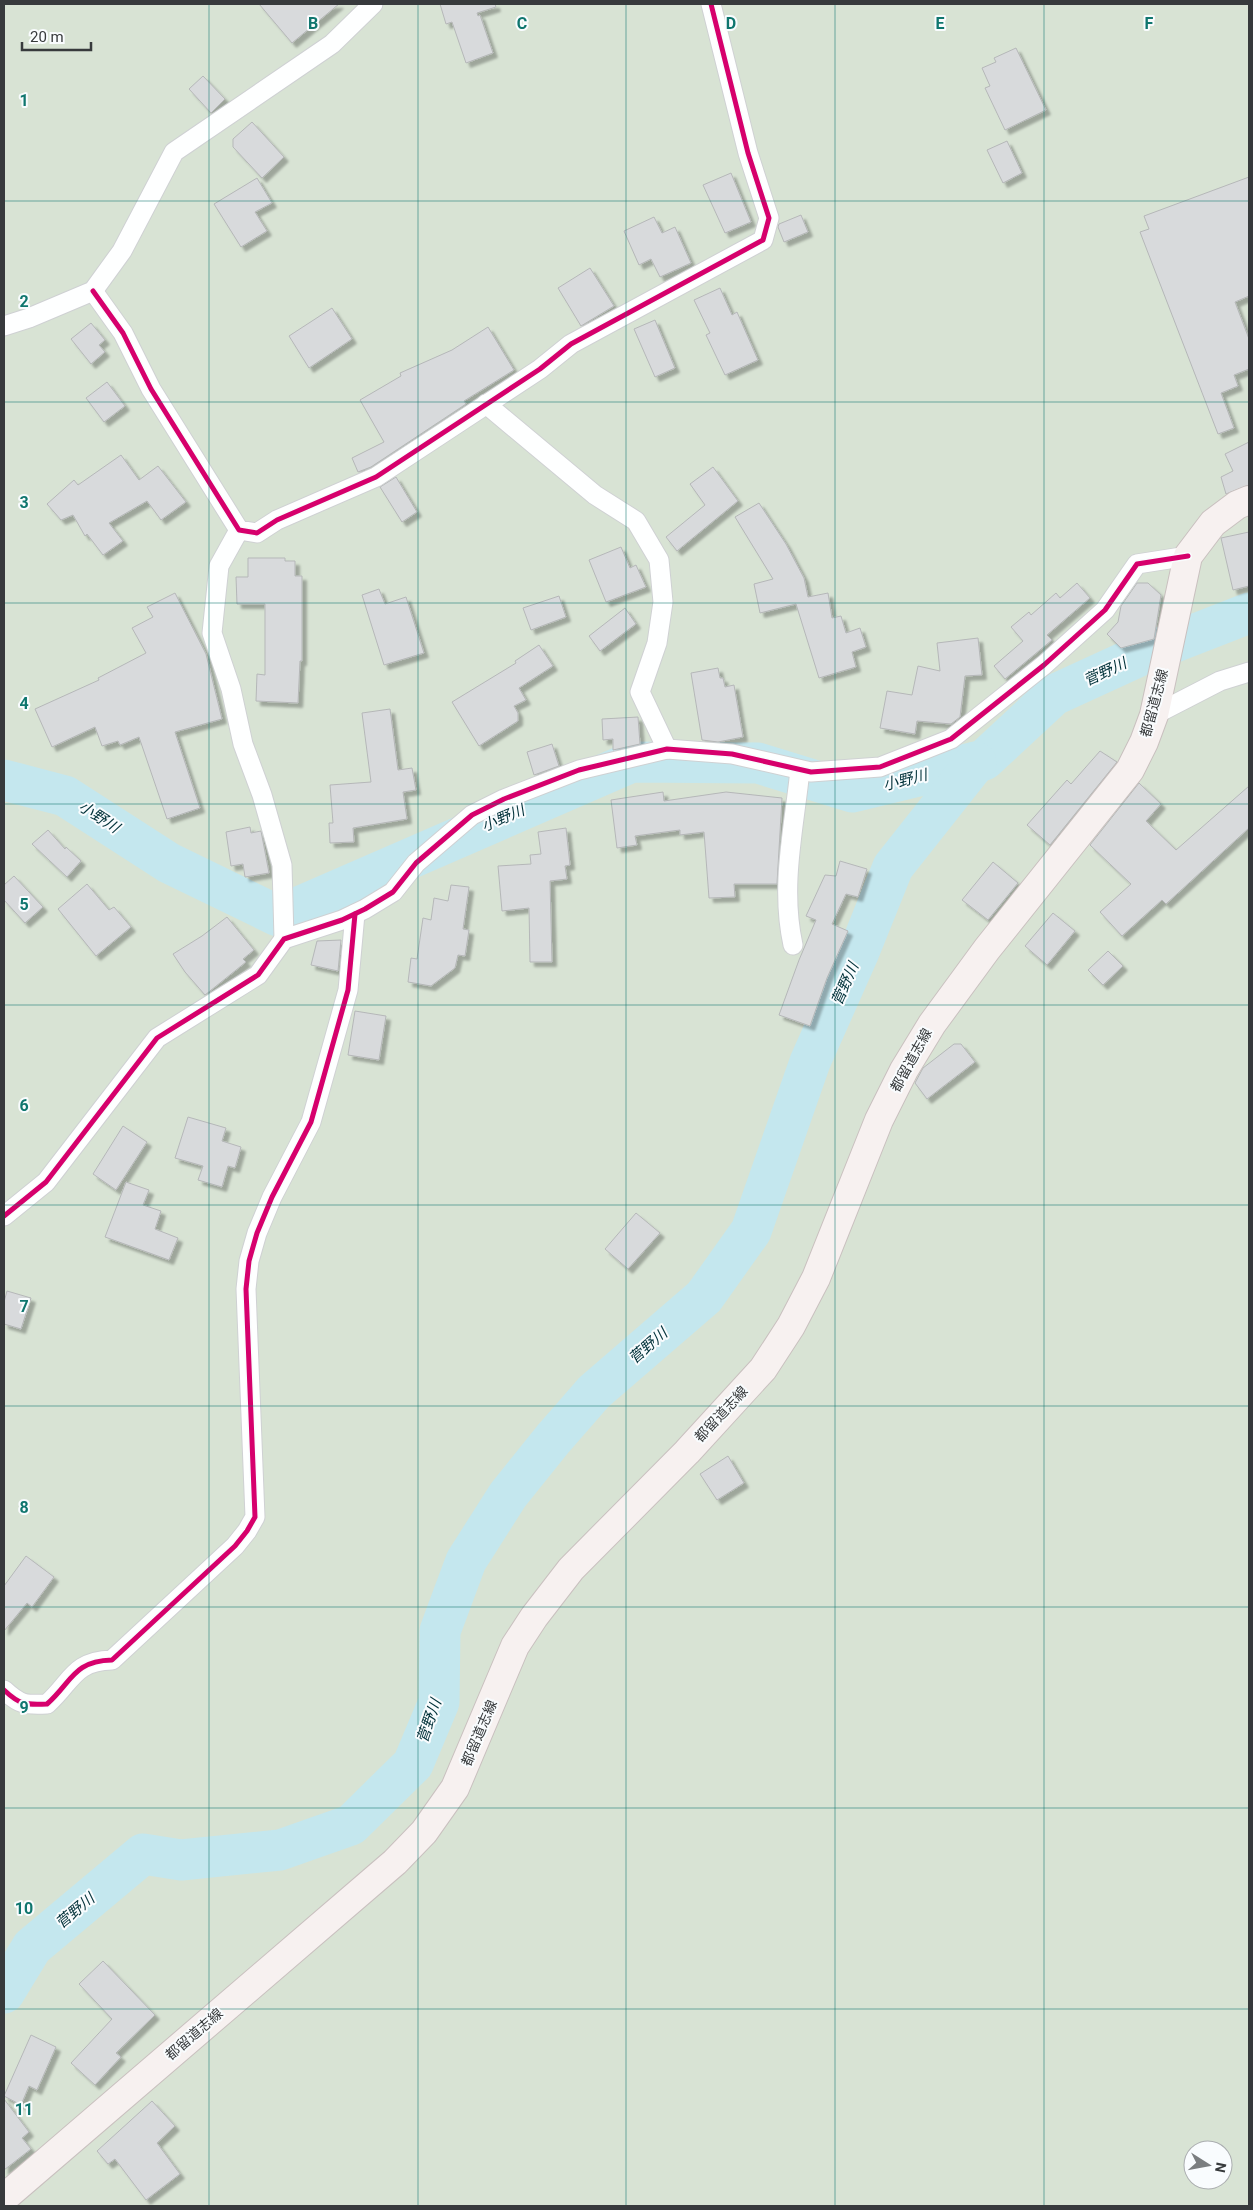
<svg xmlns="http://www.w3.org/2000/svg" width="1253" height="2210" font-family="Roboto,'Noto Sans JP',sans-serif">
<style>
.green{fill:#d8e3d4;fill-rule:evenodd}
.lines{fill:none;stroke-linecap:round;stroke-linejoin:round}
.river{stroke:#c4e7ee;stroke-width:41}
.building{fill:#d8dadc;stroke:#b5b7b8;filter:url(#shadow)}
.minor-casing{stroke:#cfd1d3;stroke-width:21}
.primary-casing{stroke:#c9c0bf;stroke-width:30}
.minor{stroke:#feffff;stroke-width:19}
.primary{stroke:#f7f1f0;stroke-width:28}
.cycleway-casing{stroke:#f9fcfe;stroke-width:8}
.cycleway{stroke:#d6006c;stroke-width:5}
.grid{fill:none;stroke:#0f766e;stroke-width:1;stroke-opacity:0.55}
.labels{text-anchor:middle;stroke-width:4;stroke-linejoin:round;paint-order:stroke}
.street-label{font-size:14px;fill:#373a3c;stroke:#f9fcfe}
.water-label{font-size:15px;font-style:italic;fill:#02323a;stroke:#f9fcfe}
.grid-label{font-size:16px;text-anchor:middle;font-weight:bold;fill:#0f766e;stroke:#f9fcfe;stroke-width:4;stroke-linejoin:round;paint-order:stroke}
</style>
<defs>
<filter id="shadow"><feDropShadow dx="4.5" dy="4.5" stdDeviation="1" flood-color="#0004"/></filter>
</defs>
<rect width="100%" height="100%" fill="#fafcfd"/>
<path class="green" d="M 4,4 L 1249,4 L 1249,2206 L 4,2206 ZM 1193,2150 L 1223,2150 L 1223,2180 L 1193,2180 Z"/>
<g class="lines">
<g class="river">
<path d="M 4,780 L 65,796 L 169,863 L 278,916 L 632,762 L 758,763 L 852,792 L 976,762 L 984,760 L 1054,695 L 1139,656 L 1249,613"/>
<path d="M 4,1993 L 32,1947 L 143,1854 L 181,1860 L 280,1850 L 351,1825 L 413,1764 L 439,1702 L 440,1631 L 466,1561 L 508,1495 L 553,1439 L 594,1392 L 704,1297 L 751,1231 L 810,1062 L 858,954 L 893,867 L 976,762"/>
</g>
</g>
<g class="building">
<path d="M 259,4 L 339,4 L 292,43 Z"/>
<path d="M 440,4 L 495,4 L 496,7 L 477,13 L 478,16 L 480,15 L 493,53 L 466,63 L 452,22 L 446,24 Z"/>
<path d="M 1016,48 L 1046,110 L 1005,130 L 985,88 L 990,86 L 982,68 L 996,62 L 994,58 Z"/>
<path d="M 203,76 L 225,99 L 211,113 L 189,89 Z"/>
<path d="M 252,122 L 284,157 L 262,178 L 233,147 L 233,139 Z"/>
<path d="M 1007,141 L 1022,173 L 1003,183 L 987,150 Z"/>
<path d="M 731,173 L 751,222 L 725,233 L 703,185 Z"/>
<path d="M 1249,177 L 1249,296 L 1235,302 L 1249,339 L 1249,369 L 1234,375 L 1238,386 L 1221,393 L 1234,428 L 1218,434 L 1140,232 L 1149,229 L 1144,216 Z"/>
<path d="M 257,178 L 272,203 L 255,212 L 267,231 L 241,247 L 214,204 Z"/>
<path d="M 801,215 L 808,232 L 784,242 L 778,227 L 779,224 Z"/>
<path d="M 654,217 L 662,233 L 675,227 L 691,263 L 660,277 L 651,259 L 639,265 L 624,231 Z"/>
<path d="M 590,268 L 614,306 L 581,326 L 558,288 Z"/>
<path d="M 720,288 L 732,315 L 737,312 L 758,360 L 725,375 L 706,335 L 710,333 L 694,300 Z"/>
<path d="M 332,308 L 352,339 L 309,368 L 289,336 Z"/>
<path d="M 655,320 L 675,368 L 655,377 L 634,329 Z"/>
<path d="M 91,323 L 105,340 L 99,345 L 105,352 L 91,364 L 71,339 Z"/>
<path d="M 488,327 L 514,370 L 464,401 L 466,404 L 371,467 L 358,472 L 352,458 L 384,442 L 360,400 L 401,376 L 400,373 L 452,350 Z"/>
<path d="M 107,382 L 125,406 L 104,422 L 86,398 Z"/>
<path d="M 1249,442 L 1249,485 L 1226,494 L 1221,477 L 1233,471 L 1225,454 Z"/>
<path d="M 121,455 L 139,480 L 158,466 L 186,502 L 161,520 L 147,501 L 109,523 L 123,541 L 103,555 L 87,534 L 85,536 L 73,515 L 61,520 L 47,504 L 74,480 L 78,485 Z"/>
<path d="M 713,467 L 738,501 L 677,551 L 666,537 L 705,505 L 690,484 Z"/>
<path d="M 396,477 L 417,512 L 402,522 L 380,487 Z"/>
<path d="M 759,503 L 786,544 L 804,578 L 808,597 L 828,593 L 832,618 L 841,616 L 846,633 L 860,628 L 866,647 L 852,652 L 856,667 L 819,678 L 796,604 L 760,613 L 754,584 L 773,579 L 735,517 Z"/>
<path d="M 1249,532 L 1249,586 L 1233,590 L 1221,538 Z"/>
<path d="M 621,547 L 630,568 L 636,565 L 646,587 L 606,602 L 589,560 Z"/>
<path d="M 248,558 L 285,558 L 285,561 L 295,561 L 295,576 L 302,576 L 302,661 L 300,661 L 298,703 L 256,701 L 257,674 L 265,675 L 265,604 L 237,604 L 236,577 L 248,577 Z"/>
<path d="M 1077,583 L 1090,598 L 1047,635 L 1052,640 L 1005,679 L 994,666 L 1023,641 L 1011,627 L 1029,612 L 1031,615 L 1056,593 L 1060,598 Z"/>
<path d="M 1137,583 L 1148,583 L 1161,595 L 1154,639 L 1121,648 L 1107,634 L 1118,622 L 1121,606 Z"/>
<path d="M 379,589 L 385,604 L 406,597 L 424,653 L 384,665 L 362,595 Z"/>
<path d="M 175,593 L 206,654 L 222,719 L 175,732 L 200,808 L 167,819 L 139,737 L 120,745 L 118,741 L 102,746 L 95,727 L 52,747 L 35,709 L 99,680 L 98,678 L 146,653 L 132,628 L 153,617 L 147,607 Z"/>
<path d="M 559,596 L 566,617 L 531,630 L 523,608 Z"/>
<path d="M 625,608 L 636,624 L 600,651 L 589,636 Z"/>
<path d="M 978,638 L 982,675 L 965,676 L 960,717 L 951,724 L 917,721 L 915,734 L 880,728 L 887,691 L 912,695 L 918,666 L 940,671 L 937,643 Z"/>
<path d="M 539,645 L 553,666 L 519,688 L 526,700 L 514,706 L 518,713 L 518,721 L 479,746 L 452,702 L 516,663 L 515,661 Z"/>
<path d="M 718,668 L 720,678 L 723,678 L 725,687 L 734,685 L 743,737 L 718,742 L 702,740 L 691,673 Z"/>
<path d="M 390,709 L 398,770 L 412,768 L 416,790 L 403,792 L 407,819 L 353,828 L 354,842 L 330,843 L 329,823 L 333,823 L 330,785 L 371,782 L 362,713 Z"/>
<path d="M 638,717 L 640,744 L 613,750 L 613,739 L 603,740 L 602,719 Z"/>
<path d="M 552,744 L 559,766 L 534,775 L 527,752 Z"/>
<path d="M 1100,751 L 1117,762 L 1050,845 L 1027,825 L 1067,780 L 1071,784 Z"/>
<path d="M 1139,783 L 1161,804 L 1146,821 L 1176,850 L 1249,786 L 1249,828 L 1166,904 L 1162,900 L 1122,936 L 1100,912 L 1131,884 L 1090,845 Z"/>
<path d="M 663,792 L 664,801 L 726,792 L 782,798 L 777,884 L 734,884 L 735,897 L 709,898 L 704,832 L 680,835 L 680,830 L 635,836 L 637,845 L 617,848 L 611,800 Z"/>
<path d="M 250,827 L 251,833 L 261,831 L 269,873 L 245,877 L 243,864 L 231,866 L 226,832 Z"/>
<path d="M 566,828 L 570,865 L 565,866 L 567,879 L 550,881 L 552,962 L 530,962 L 529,908 L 502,911 L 498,866 L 531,864 L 530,855 L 541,854 L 538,832 Z"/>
<path d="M 48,830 L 65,849 L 66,847 L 81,861 L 67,877 L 32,844 Z"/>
<path d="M 840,861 L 867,869 L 858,897 L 846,894 L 832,924 L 848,931 L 827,978 L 810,1026 L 779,1015 L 799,960 L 816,920 L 806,916 L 825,875 L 836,876 Z"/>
<path d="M 993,862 L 1018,883 L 988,920 L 962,900 Z"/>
<path d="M 14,876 L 43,907 L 25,923 L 4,900 L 4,885 Z"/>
<path d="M 87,884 L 109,910 L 114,907 L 131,927 L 96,956 L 58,909 Z"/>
<path d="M 451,885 L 469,887 L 463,929 L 469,930 L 465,956 L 458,955 L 455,968 L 431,986 L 408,982 L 411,958 L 417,959 L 423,918 L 431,920 L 434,898 L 448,901 Z"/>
<path d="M 1053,913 L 1075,931 L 1047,965 L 1025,946 Z"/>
<path d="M 227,917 L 254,950 L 243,959 L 246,962 L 205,995 L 185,972 L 173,954 L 202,936 Z"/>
<path d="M 341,940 L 338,971 L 311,965 L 317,941 Z"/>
<path d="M 1108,951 L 1123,966 L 1103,985 L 1088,970 Z"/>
<path d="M 355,1011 L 386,1016 L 379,1060 L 348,1055 Z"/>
<path d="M 954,1044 L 961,1044 L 975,1062 L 927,1099 L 915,1083 L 923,1068 Z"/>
<path d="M 188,1117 L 226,1128 L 222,1141 L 241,1147 L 235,1168 L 228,1166 L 222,1187 L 198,1180 L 203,1166 L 175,1158 Z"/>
<path d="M 123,1126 L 147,1142 L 116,1190 L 93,1174 Z"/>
<path d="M 126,1182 L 149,1190 L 143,1205 L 161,1211 L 155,1229 L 178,1238 L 169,1260 L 105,1237 Z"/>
<path d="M 636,1213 L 660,1233 L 628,1269 L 605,1249 Z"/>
<path d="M 7,1291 L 31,1298 L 21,1329 L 4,1324 L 4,1302 Z"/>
<path d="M 728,1456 L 744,1483 L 717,1500 L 700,1474 Z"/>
<path d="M 26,1556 L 54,1577 L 32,1607 L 27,1603 L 4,1631 L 4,1586 Z"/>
<path d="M 103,1961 L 155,2015 L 116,2053 L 121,2057 L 95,2085 L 71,2063 L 112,2019 L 79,1984 Z"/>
<path d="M 31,2035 L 56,2047 L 37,2090 L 29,2086 L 21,2105 L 4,2096 Z"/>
<path d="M 4,2099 L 29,2132 L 22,2138 L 31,2149 L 4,2170 Z"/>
<path d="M 152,2101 L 175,2126 L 157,2143 L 180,2174 L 146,2200 L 115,2159 L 108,2164 L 97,2151 Z"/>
</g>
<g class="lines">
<defs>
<g id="minor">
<path d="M 93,291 L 123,333 L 151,389 L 239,530 L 257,533 L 277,520 L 376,477 L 540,369 L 571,344 L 763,240 L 769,218 L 748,153 L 711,4"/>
<path d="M 4,326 L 29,318 L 93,291 L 122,251 L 174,152 L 332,44 L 373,4"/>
<path d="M 486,404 L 595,495 L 636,521 L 659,560 L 663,602 L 657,643 L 640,692 L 667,749"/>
<path d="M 239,530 L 219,566 L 212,633 L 231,689 L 243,744 L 262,795 L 282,865 L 284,939"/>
<path d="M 1154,715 L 1220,681 L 1249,672"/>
<path d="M 793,945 C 780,886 794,829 800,770"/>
<path d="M 4,1216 L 46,1182 L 157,1038 L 258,975 L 284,939 L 342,920 L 365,909 L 393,892 L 416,863 L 472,815 L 504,799 L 579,770 L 667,749 L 732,754 L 811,772 L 880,767 L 951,739 L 1044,665 L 1105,610 L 1137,564 L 1188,556"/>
<path d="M 4,1690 C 20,1705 25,1705 47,1704 C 72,1682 73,1661 112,1660 L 235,1546 L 247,1531 L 255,1517 L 246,1289 L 249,1261 L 257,1233 L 272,1197 L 311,1122 L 348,990 L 355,914"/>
</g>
<path id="primary" d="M 4,2198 L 395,1862 L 424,1832 L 455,1788 L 515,1646 L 534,1617 L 571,1569 L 687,1452 L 763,1369 L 791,1326 L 816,1278 L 879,1120 L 904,1070 L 932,1024 L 987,949 L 1130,770 L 1144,742 L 1154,715 L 1188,556 L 1213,523 L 1237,505 L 1249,500"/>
</defs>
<use href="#minor" class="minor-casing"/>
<use href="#primary" class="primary-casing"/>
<use href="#minor" class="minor"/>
<use href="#primary" class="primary"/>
<defs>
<g id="cycleway">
<path d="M 93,291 L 123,333 L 151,389 L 239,530 L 257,533 L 277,520 L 376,477 L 540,369 L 571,344 L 763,240 L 769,218 L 748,153 L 711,4"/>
<path d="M 4,1216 L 46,1182 L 157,1038 L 258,975 L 284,939 L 342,920 L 365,909 L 393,892 L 416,863 L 472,815 L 504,799 L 579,770 L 667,749 L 732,754 L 811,772 L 880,767 L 951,739 L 1044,665 L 1105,610 L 1137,564 L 1188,556"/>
<path d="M 4,1690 C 20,1705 25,1705 47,1704 C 72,1682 73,1661 112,1660 L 235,1546 L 247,1531 L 255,1517 L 246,1289 L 249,1261 L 257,1233 L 272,1197 L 311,1122 L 348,990 L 355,914"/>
</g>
</defs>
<use href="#cycleway" class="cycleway-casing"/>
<use href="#cycleway" class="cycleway"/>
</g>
<path class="grid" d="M 209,4 L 209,2206M 418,4 L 418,2206M 626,4 L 626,2206M 835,4 L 835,2206M 1044,4 L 1044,2206M 4,201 L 1249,201M 4,402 L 1249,402M 4,603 L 1249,603M 4,804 L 1249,804M 4,1005 L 1249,1005M 4,1205 L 1249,1205M 4,1406 L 1249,1406M 4,1607 L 1249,1607M 4,1808 L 1249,1808M 4,2009 L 1249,2009"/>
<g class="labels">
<g class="street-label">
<text transform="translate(1154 703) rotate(-75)" y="5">都留道志線</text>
<text transform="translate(911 1060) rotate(-61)" y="5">都留道志線</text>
<text transform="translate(721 1414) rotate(-47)" y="5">都留道志線</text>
<text transform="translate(479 1733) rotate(-67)" y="5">都留道志線</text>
<text transform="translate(194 2034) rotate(-41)" y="5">都留道志線</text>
</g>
<g class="water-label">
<text transform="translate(1105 672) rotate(-25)" y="5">菅野川</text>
<text transform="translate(905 780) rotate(-14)" y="5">小野川</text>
<text transform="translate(99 817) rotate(33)" y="5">小野川</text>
<text transform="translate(503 818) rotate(-23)" y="5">小野川</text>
<text transform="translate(845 984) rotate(-66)" y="5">菅野川</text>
<text transform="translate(648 1346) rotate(-41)" y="5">菅野川</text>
<text transform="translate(429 1721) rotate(-71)" y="5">菅野川</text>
<text transform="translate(75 1911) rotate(-40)" y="5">菅野川</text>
</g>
</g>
<g class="grid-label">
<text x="313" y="29">B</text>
<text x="522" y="29">C</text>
<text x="731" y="29">D</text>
<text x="940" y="29">E</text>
<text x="1149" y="29">F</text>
<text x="24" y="106">1</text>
<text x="24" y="307">2</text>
<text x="24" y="508">3</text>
<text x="24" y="709">4</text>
<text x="24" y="910">5</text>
<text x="24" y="1111">6</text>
<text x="24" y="1312">7</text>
<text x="24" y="1513">8</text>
<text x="24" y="1713">9</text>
<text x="24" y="1914">10</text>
<text x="24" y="2115">11</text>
</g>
<rect width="1253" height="2210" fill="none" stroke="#373a3c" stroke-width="10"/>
<g transform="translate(1208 2165) rotate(101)"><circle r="24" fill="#f9fcfe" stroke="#abaeb0"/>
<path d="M0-4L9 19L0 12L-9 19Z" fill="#7b7e80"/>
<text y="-8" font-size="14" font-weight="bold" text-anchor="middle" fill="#373a3c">N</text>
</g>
<path d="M22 42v8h69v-8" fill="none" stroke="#373a3c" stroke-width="2.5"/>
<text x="30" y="42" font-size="15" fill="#373a3c" stroke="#f9fcfe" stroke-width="4" paint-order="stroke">20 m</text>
</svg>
